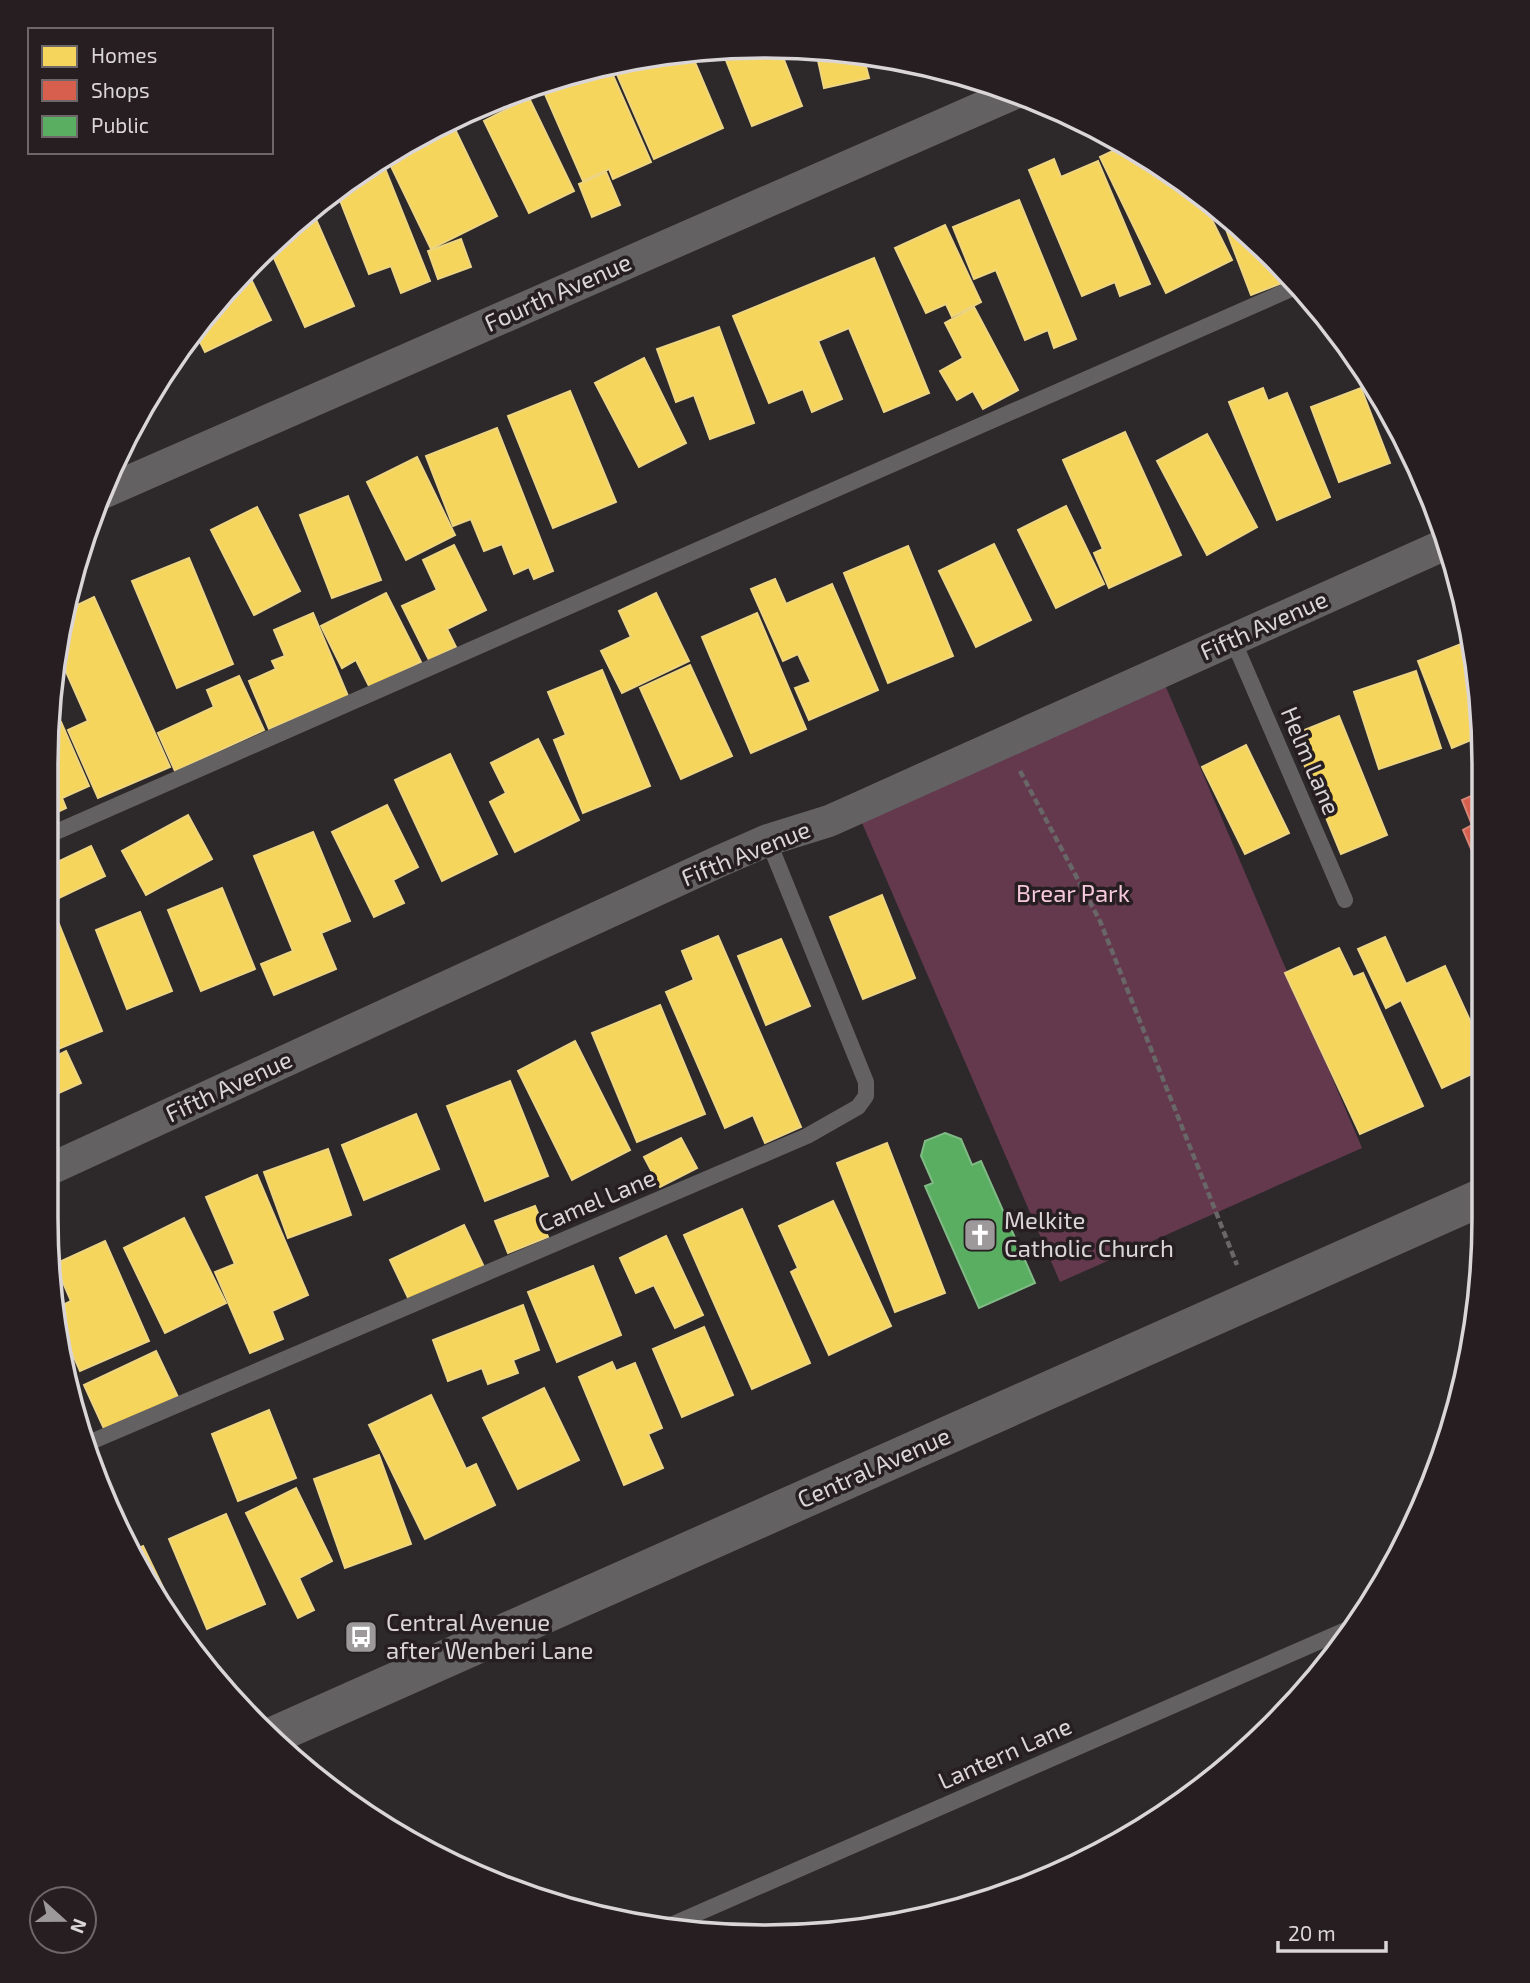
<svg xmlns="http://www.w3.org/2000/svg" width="1530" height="1983" font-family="'Exo 2',sans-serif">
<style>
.green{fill:#64394e}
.homes{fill:#f6d55c;stroke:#eed581;stroke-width:2}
.shops{fill:#d6604d;stroke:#d78376;stroke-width:2}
.public{fill:#5aae61;stroke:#80ba84;stroke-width:2}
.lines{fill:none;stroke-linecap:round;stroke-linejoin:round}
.path{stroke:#686666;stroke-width:4.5;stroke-dasharray:7 3.5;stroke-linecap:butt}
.lane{stroke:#636162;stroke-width:16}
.street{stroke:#636162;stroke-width:32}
.primary{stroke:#646162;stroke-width:38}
.labels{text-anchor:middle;stroke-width:7;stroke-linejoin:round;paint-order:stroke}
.street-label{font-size:24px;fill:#dad5d7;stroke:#261e21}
.park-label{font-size:24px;fill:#f6c8dc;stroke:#261e21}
.poi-label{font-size:24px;fill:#dad5d7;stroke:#261e21;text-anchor:start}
.rim{fill:none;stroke:#dad5d7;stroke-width:3.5}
</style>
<rect width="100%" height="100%" fill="#2d292b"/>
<path class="green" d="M 1160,673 L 1362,1148 L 1060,1282 L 856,809 Z"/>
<g class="homes">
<path d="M 765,46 L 779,47 L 802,106 L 752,126 L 722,50 Z"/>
<path d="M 816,51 L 863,55 L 869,78 L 824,88 Z"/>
<path d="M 691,53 L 723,128 L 654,159 L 612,63 L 625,59 Z"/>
<path d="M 608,64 L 651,162 L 613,179 L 609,169 L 583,181 L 541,85 Z"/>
<path d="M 529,98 L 574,191 L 529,213 L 484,121 Z"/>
<path d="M 451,121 L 497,216 L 431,249 L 386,156 Z"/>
<path d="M 1125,145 L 1165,167 L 1200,196 L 1232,260 L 1166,293 L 1100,157 Z"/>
<path d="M 1054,159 L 1061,177 L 1098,161 L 1150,284 L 1120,296 L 1115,282 L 1082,296 L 1029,170 Z"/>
<path d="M 382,161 L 430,281 L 401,293 L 391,266 L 369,274 L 336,190 L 363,169 Z"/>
<path d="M 606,172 L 620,205 L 592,217 L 579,184 Z"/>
<path d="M 1019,200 L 1076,339 L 1054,348 L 1048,330 L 1025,340 L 996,270 L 974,279 L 953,227 Z"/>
<path d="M 311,208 L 354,306 L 305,327 L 269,247 L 290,224 Z"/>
<path d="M 1219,211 L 1274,257 L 1292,279 L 1251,295 Z"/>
<path d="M 945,225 L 981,302 L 952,317 L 946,304 L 926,313 L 895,248 Z"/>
<path d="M 461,239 L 471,267 L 438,279 L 428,251 Z"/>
<path d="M 874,258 L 929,393 L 884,412 L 849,328 L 818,341 L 842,399 L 812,412 L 803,389 L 769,403 L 733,316 Z"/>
<path d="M 247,271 L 271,320 L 205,352 L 193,328 Z"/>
<path d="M 974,307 L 1018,390 L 983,409 L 973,391 L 957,400 L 940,371 L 963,358 L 945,323 Z"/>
<path d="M 719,327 L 754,423 L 710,439 L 694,395 L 676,402 L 657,349 Z"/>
<path d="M 644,358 L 686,443 L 639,467 L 595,383 Z"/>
<path d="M 1263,388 L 1268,401 L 1287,393 L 1330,497 L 1277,520 L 1229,402 Z"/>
<path d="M 1361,388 L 1390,463 L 1339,482 L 1311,407 Z"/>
<path d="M 570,391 L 616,502 L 553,528 L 508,416 Z"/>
<path d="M 497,428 L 553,571 L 534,579 L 529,567 L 514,574 L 502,544 L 484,551 L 471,519 L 453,526 L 426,456 Z"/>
<path d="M 1125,432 L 1181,555 L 1109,588 L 1094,553 L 1103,549 L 1063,460 Z"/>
<path d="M 1207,434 L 1257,527 L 1207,555 L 1157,461 Z"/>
<path d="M 417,457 L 455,535 L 406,560 L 367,482 Z"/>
<path d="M 348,496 L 381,580 L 332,598 L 300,515 Z"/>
<path d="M 1066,506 L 1104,584 L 1056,608 L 1018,530 Z"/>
<path d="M 257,507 L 300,591 L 254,615 L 211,530 Z"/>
<path d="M 994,544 L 1031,620 L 976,647 L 939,571 Z"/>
<path d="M 454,545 L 486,610 L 447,629 L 456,647 L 429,660 L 402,606 L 437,590 L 423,560 Z"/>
<path d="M 908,546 L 953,656 L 888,683 L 844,573 Z"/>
<path d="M 189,558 L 233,664 L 177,688 L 132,581 Z"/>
<path d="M 775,579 L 786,604 L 832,584 L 878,690 L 809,720 L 795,688 L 811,682 L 798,654 L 783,661 L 751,589 Z"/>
<path d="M 386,593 L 421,662 L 370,688 L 356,660 L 342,668 L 321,626 Z"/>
<path d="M 656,593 L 689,661 L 622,693 L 601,651 L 631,637 L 619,611 Z"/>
<path d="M 94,597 L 170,767 L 98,798 L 68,730 L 88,721 L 59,656 L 69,609 Z"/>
<path d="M 313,613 L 348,696 L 269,729 L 249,681 L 276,669 L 272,661 L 285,656 L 274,630 Z"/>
<path d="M 757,613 L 806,729 L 751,753 L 702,637 Z"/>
<path d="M 1471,640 L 1478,671 L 1478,737 L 1452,748 L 1418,661 Z"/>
<path d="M 690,665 L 732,756 L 681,779 L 640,688 Z"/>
<path d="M 602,670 L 650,786 L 583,813 L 554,740 L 566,735 L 548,692 Z"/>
<path d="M 1416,671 L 1441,748 L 1379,769 L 1354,692 Z"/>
<path d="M 239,676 L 264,730 L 175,771 L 158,733 L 214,707 L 207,690 Z"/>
<path d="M 1339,716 L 1387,835 L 1341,854 L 1292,735 Z"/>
<path d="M 61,722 L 89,786 L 62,798 L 66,808 L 47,817 L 47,728 Z"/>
<path d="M 538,739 L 579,820 L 515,852 L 490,802 L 506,793 L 491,763 Z"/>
<path d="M 1246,745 L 1289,833 L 1245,854 L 1202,767 Z"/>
<path d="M 450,754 L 497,854 L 442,881 L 395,780 Z"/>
<path d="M 387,805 L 418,867 L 393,880 L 404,903 L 374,917 L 332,832 Z"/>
<path d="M 188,815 L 212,859 L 146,895 L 122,851 Z"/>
<path d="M 313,832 L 350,921 L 321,933 L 336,969 L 274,995 L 261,964 L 293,951 L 254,856 Z"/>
<path d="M 91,846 L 105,876 L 57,899 L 47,877 L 47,867 Z"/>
<path d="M 222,888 L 255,969 L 201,991 L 168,910 Z"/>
<path d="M 882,895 L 915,978 L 863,999 L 830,917 Z"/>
<path d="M 140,912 L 172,991 L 127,1009 L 96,930 Z"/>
<path d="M 59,924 L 102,1031 L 46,1054 L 46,929 Z"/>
<path d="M 718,936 L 801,1127 L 765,1143 L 753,1115 L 725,1128 L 666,992 L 694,980 L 682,951 Z"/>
<path d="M 1385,937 L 1406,984 L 1445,966 L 1478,1038 L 1478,1071 L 1442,1088 L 1401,1000 L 1386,1008 L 1358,949 Z"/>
<path d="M 781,939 L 810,1006 L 766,1025 L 738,956 Z"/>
<path d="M 1339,948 L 1353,977 L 1363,973 L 1423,1106 L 1360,1134 L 1285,973 Z"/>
<path d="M 660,1005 L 705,1114 L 637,1142 L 592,1033 Z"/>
<path d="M 575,1041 L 630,1150 L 572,1180 L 518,1071 Z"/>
<path d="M 66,1051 L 81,1083 L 50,1097 L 46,1089 L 46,1061 Z"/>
<path d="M 510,1081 L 548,1176 L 485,1201 L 447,1106 Z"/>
<path d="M 416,1114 L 439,1169 L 364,1200 L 342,1145 Z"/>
<path d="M 681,1138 L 697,1168 L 660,1187 L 644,1157 Z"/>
<path d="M 887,1143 L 945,1293 L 895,1312 L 837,1163 Z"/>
<path d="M 328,1149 L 351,1215 L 288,1238 L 264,1172 Z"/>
<path d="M 257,1175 L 308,1295 L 272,1311 L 283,1339 L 250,1353 L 215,1272 L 235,1264 L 206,1197 Z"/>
<path d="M 833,1201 L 891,1326 L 829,1355 L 791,1272 L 798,1268 L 779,1226 Z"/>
<path d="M 535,1206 L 548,1237 L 508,1253 L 495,1221 Z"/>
<path d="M 742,1209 L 810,1363 L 752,1389 L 684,1235 Z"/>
<path d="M 184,1218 L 226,1303 L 165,1333 L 124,1248 Z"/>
<path d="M 464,1225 L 485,1269 L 411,1304 L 390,1260 Z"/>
<path d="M 666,1236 L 703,1315 L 675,1328 L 654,1285 L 636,1293 L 620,1258 Z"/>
<path d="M 105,1241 L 149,1341 L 80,1371 L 60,1325 L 57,1308 L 71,1301 L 55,1264 Z"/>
<path d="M 593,1266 L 621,1335 L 557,1362 L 528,1292 Z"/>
<path d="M 523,1305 L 539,1350 L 513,1360 L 518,1373 L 488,1384 L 482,1368 L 448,1381 L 433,1340 Z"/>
<path d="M 704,1327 L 733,1395 L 682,1417 L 653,1349 Z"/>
<path d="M 156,1351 L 178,1397 L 105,1431 L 84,1385 Z"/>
<path d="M 612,1362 L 616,1371 L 635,1363 L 662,1428 L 648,1434 L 663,1468 L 624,1485 L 579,1377 Z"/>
<path d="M 544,1388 L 579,1460 L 518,1489 L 483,1418 Z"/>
<path d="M 431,1395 L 466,1469 L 476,1464 L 495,1505 L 425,1539 L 369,1425 Z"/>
<path d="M 269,1410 L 296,1478 L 238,1501 L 212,1434 Z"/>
<path d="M 379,1455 L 411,1544 L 345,1568 L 314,1479 Z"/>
<path d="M 296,1488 L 332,1561 L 299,1578 L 314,1610 L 298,1618 L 246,1513 Z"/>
<path d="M 226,1514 L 265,1604 L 207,1629 L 169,1539 Z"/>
<path d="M 143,1546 L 186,1635 L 142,1578 L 131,1552 Z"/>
</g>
<path class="shops" d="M 1478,793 L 1478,865 L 1463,830 L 1472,825 L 1462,800 Z"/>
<path class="public" d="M 945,1133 L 961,1139 L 972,1165 L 981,1161 L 1035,1283 L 979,1308 L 925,1186 L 933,1183 L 921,1156 L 925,1141 Z"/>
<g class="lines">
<path class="path" d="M 1020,771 L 1100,921 L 1237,1265"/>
<g class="lane">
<path d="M 1233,640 L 1345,900"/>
<path d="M 47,836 L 1298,286"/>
<path d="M 86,1444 L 807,1136 L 858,1107 L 866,1096 L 866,1082 L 768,840"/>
<path d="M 671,1925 L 1357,1625"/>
</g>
<g class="street">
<path d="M 100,494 L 1015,93"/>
<path d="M 46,1171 L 720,861 L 768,840 L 829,821 L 856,809 L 1448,543"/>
</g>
<path class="primary" d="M 270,1737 L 1478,1199"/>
</g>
<defs>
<symbol id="church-square" viewBox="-11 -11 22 22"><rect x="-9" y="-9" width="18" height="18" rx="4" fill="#9d999b" stroke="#261e21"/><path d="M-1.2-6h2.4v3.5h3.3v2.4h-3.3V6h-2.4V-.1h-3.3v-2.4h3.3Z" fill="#fff"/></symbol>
<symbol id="bus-square" viewBox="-11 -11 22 22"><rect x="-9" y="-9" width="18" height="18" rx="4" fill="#9d999b" stroke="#261e21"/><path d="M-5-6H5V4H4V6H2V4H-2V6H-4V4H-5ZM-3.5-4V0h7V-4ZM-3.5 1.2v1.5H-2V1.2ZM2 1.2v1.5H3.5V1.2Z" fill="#fff"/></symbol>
</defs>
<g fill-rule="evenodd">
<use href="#church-square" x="961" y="1216" width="38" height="38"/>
<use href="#bus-square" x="342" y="1618" width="38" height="38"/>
</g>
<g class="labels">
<g class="street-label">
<text transform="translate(558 293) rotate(-24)" y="8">Fourth Avenue</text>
<text transform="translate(1264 626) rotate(-24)" y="8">Fifth Avenue</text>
<text transform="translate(1310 761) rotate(67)" y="8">Helm Lane</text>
<text transform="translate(746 854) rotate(-22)" y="8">Fifth Avenue</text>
<text transform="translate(229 1087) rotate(-25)" y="8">Fifth Avenue</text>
<text transform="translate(597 1201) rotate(-23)" y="8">Camel Lane</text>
<text transform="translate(874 1468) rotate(-24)" y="8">Central Avenue</text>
<text transform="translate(1005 1754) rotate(-24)" y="8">Lantern Lane</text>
</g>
<g class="park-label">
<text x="1073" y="902">Brear Park</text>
</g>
<g class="poi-label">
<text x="1004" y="1229">Melkite<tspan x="1004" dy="28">Catholic Church</tspan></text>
<text x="386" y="1631">Central Avenue<tspan x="386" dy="28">after Wenberi Lane</tspan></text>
</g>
</g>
<path d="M0 0H1530V1983H0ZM765 58H765A707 707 0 0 1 1472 765V1218A707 707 0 0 1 765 1925H765A707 707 0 0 1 58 1218V765A707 707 0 0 1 765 58Z" fill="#261e21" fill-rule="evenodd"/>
<path class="rim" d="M765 58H765A707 707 0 0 1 1472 765V1218A707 707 0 0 1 765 1925H765A707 707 0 0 1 58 1218V765A707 707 0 0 1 765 58Z"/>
<rect x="28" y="28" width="245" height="126" fill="#261e21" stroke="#6e676a" stroke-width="2"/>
<rect x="42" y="46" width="35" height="21" fill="#f6d55c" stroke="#6e676a" stroke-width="2"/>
<text x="91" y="63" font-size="21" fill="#dad5d7">Homes</text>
<rect x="42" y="80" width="35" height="21" fill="#d6604d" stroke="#6e676a" stroke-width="2"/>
<text x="91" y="98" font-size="21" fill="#dad5d7">Shops</text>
<rect x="42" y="116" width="35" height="21" fill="#5aae61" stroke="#6e676a" stroke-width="2"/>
<text x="91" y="133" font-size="21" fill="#dad5d7">Public</text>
<g transform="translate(63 1920) rotate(111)"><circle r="33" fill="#261e21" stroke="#6e676a" stroke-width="2"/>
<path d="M0-5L12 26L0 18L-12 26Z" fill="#9d999b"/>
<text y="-10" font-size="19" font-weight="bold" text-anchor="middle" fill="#dad5d7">N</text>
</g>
<path d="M1278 1941v10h108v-10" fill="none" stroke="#dad5d7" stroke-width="3.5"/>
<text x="1288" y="1941" font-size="21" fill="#dad5d7" stroke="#261e21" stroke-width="5" paint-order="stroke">20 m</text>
</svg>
